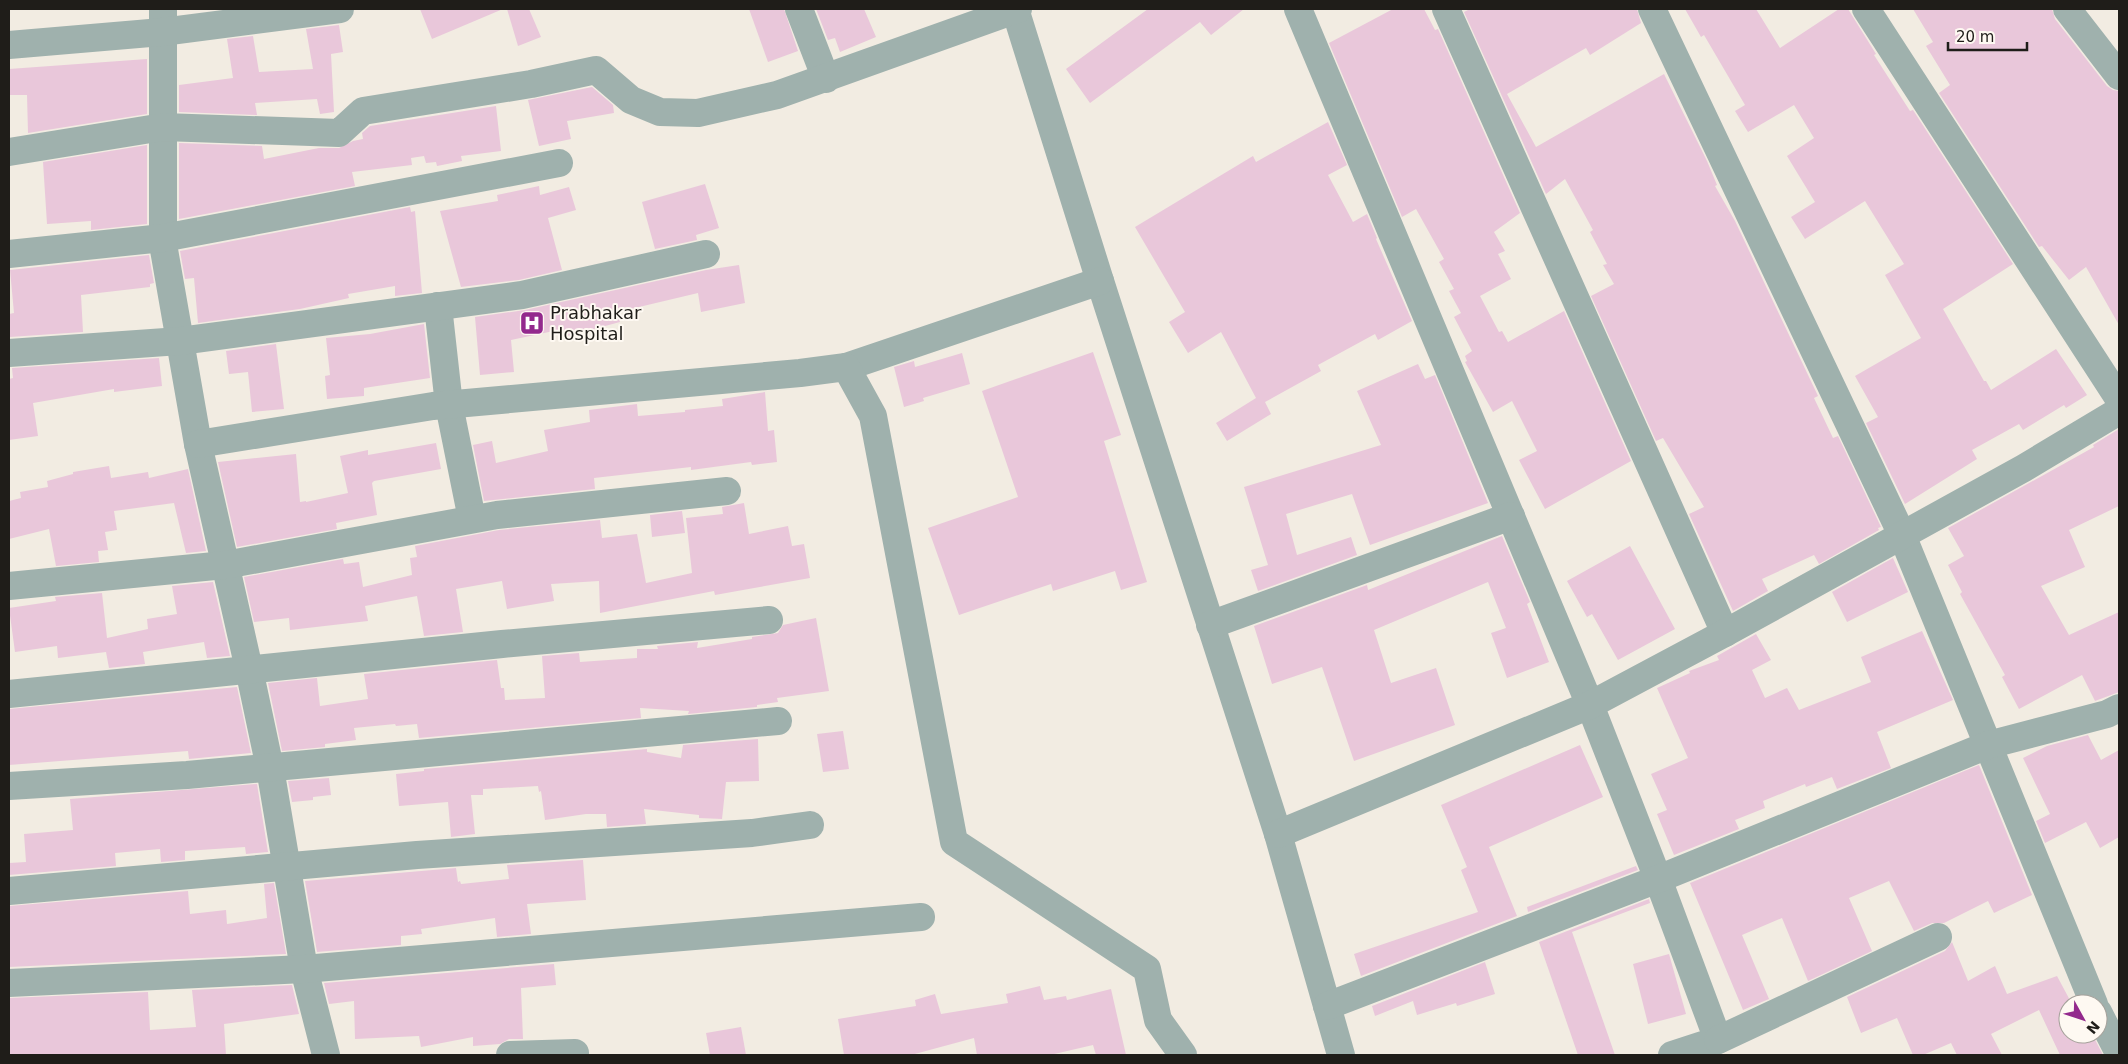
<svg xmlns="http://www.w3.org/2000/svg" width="2128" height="1064" font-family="'DejaVu Sans',sans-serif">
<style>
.building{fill:#e9c7da}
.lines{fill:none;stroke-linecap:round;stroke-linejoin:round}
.street{stroke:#9fb1ad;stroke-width:28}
.labels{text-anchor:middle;stroke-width:4;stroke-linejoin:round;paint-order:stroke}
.poi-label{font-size:18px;fill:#1f1d19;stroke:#fef9f2;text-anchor:start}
</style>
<rect width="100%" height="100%" fill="#f2ece2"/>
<g class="building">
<path d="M 420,9 L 503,9 L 432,39 Z"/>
<path d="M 507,9 L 529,9 L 541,37 L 518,46 Z"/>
<path d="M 749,9 L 784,9 L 798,51 L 768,62 Z"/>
<path d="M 816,9 L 864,9 L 876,37 L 840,52 L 835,38 L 828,40 Z"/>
<path d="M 1148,9 L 1244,9 L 1211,35 L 1200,22 L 1090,103 L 1066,69 Z"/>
<path d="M 1393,9 L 1424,9 L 1435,30 L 1438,29 L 1520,213 L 1494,232 L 1505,251 L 1498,254 L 1511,279 L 1480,296 L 1499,332 L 1502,331 L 1508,342 L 1564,311 L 1631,461 L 1545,509 L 1519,460 L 1537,451 L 1512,401 L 1493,412 L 1465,362 L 1467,361 L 1465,356 L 1472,351 L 1454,317 L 1461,313 L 1449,291 L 1454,289 L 1439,262 L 1444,259 L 1416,209 L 1402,217 L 1329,43 Z"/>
<path d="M 1470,9 L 1637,9 L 1641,23 L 1590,55 L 1586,48 L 1507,94 L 1536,147 L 1664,74 L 1707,161 L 1717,185 L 1715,186 L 1735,221 L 1818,396 L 1814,398 L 1833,438 L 1838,436 L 1881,527 L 1878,528 L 1879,530 L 1819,564 L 1814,555 L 1762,579 L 1768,591 L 1733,611 L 1689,514 L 1704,507 L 1663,438 L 1656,441 L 1591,296 L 1614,284 L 1603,265 L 1607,264 L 1590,232 L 1593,230 L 1565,179 L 1546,194 L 1464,12 Z"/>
<path d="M 1685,9 L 1756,9 L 1780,48 L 1839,9 L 1848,9 L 1876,54 L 1874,55 L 1910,111 L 1913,110 L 2013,264 L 1943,309 L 1984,381 L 1986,381 L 1991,390 L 2056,349 L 2087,395 L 2066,408 L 2064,405 L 2023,430 L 2019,424 L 1972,450 L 1977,459 L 1905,504 L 1866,423 L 1878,417 L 1855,376 L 1921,338 L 1885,275 L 1904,264 L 1865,201 L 1805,239 L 1791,217 L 1815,202 L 1787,156 L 1814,138 L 1794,105 L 1748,132 L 1735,111 L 1745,105 L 1704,35 L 1701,37 Z"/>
<path d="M 1913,9 L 2052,9 L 2055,19 L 2107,86 L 2113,90 L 2119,91 L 2119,325 L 2086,267 L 2069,280 L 2042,246 L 2039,247 L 1939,93 L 1950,85 L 1926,46 L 1933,42 Z"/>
<path d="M 339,25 L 343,52 L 331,54 L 334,112 L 320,114 L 317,99 L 255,103 L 257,115 L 179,112 L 179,85 L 233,78 L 227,39 L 253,36 L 259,72 L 313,69 L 306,29 Z"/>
<path d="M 147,59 L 147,114 L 28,133 L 27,95 L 9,95 L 9,69 Z"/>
<path d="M 592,87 L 613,105 L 614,113 L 567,121 L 571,139 L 539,146 L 528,100 Z"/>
<path d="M 496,106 L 501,151 L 461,156 L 462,161 L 437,166 L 436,162 L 426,163 L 424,156 L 411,158 L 412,165 L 352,172 L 355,186 L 179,219 L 179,143 L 262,146 L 264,159 L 319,148 L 339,148 L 353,141 L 363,139 L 362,133 L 370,126 Z"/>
<path d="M 1328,122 L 1347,165 L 1328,175 L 1353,222 L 1367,214 L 1377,238 L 1376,239 L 1412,321 L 1378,340 L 1375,334 L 1318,365 L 1321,371 L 1265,402 L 1271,414 L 1227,441 L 1216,423 L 1256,398 L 1221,332 L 1188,353 L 1169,322 L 1185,312 L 1135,227 L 1253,156 L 1256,162 Z"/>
<path d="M 147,145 L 147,224 L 91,230 L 91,221 L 47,224 L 43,162 Z"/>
<path d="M 705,184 L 719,228 L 696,235 L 697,240 L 655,249 L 642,202 Z"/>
<path d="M 539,186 L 540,195 L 569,187 L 576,210 L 548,218 L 562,270 L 519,280 L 461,287 L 440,211 L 498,201 L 497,195 Z"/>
<path d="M 410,207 L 411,212 L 415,211 L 422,293 L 395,296 L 395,286 L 348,294 L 349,298 L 300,309 L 198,323 L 194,278 L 185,279 L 180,251 Z"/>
<path d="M 149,255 L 154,283 L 150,284 L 150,287 L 81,295 L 83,332 L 10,337 L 9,314 L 14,313 L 10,270 Z"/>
<path d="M 739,265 L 745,303 L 701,312 L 698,293 L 618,312 L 620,322 L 564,337 L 563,329 L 511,340 L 514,372 L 480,375 L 475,317 L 525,310 L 706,270 Z"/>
<path d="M 424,324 L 430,378 L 364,388 L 364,396 L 327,399 L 325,376 L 330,375 L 326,338 L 370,334 Z"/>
<path d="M 276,344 L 284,409 L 252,412 L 248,372 L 229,374 L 226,351 Z"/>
<path d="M 1093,352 L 1121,435 L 1104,441 L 1147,582 L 1121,590 L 1115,571 L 1053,591 L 1051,584 L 959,615 L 928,528 L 1018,497 L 982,391 Z"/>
<path d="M 962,353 L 970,384 L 923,398 L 924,401 L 904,407 L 894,367 L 914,361 L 915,367 Z"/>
<path d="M 159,358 L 162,386 L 114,392 L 114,389 L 33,403 L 38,436 L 9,440 L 9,379 L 13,378 L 12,368 Z"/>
<path d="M 1418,364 L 1425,379 L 1435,375 L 1488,503 L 1370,545 L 1352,494 L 1286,514 L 1297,555 L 1351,537 L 1357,555 L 1258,591 L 1251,570 L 1268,565 L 1244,487 L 1381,445 L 1357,391 Z"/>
<path d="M 765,392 L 768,431 L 774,430 L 777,462 L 752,465 L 751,462 L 691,470 L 691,467 L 594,478 L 595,489 L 484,501 L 473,445 L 492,441 L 496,463 L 548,451 L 544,430 L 590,422 L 589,410 L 637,404 L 638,416 L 685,412 L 685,410 L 723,406 L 722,399 Z"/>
<path d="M 2119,429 L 2119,506 L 2069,530 L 2085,567 L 2041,586 L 2069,635 L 2119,612 L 2119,692 L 2095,701 L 2082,675 L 2019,709 L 2002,677 L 2005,675 L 1960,594 L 1962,592 L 1948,565 L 1964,556 L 1948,528 L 2094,447 L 2093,445 Z"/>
<path d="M 436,443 L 441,469 L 374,481 L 372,483 L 377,515 L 336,523 L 337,529 L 237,547 L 218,462 L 296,454 L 300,502 L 306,501 L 306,502 L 348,493 L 340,456 L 368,450 L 368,455 Z"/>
<path d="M 109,466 L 111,478 L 148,472 L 149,478 L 188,469 L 206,551 L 186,553 L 174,503 L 114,511 L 117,530 L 105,532 L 108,550 L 98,551 L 99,562 L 56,566 L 49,529 L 9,539 L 9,501 L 21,498 L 20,492 L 48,487 L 47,481 L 73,474 L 73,472 Z"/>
<path d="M 744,503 L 749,534 L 788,526 L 792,546 L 804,544 L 810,578 L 715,595 L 714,591 L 600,613 L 599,581 L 551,584 L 554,601 L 507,609 L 502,581 L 456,589 L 463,632 L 424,636 L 417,596 L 365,606 L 368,621 L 290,630 L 289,618 L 254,622 L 244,577 L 343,559 L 344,564 L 359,562 L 363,587 L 412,575 L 410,558 L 417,557 L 415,546 L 499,530 L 600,520 L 602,538 L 637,534 L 646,583 L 692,573 L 686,518 L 723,514 L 722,507 Z"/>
<path d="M 682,511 L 685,533 L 652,537 L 650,515 Z"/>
<path d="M 1502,536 L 1530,602 L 1527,604 L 1549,662 L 1507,678 L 1491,633 L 1506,628 L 1488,582 L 1374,630 L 1391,683 L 1436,668 L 1455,725 L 1354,761 L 1322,667 L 1272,684 L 1254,626 L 1367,585 L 1368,590 Z"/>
<path d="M 1630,546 L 1675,629 L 1618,660 L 1592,614 L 1587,617 L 1567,581 Z"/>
<path d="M 1893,558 L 1908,592 L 1847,622 L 1832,592 Z"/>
<path d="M 213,582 L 230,656 L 207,658 L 204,642 L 143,652 L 145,664 L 109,668 L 106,652 L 58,658 L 57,646 L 15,652 L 9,608 L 56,601 L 55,597 L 102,593 L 107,638 L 148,629 L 147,619 L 177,614 L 172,586 Z"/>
<path d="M 816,618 L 829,691 L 777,698 L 778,702 L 757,705 L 757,707 L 688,714 L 689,711 L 640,708 L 641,718 L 419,738 L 417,724 L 396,726 L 395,724 L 354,728 L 356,740 L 325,744 L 325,747 L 282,751 L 268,683 L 317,678 L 320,706 L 368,699 L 364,674 L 497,660 L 501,688 L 504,688 L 505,700 L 545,698 L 542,656 L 579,653 L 580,662 L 637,658 L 637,649 L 658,649 L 657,646 L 698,642 L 697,648 L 752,639 L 752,637 L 778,633 L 783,625 Z"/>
<path d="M 1922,631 L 1953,700 L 1877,732 L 1891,768 L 1837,789 L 1832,777 L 1806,787 L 1805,784 L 1763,801 L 1765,808 L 1735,820 L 1739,829 L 1674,855 L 1657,814 L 1667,810 L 1651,774 L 1688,758 L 1657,688 L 1690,673 L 1689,671 L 1719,660 L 1717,656 L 1756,634 L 1771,660 L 1752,670 L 1765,698 L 1787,688 L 1799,710 L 1871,682 L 1861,657 Z"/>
<path d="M 237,687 L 251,753 L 189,759 L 188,751 L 9,765 L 9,709 Z"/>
<path d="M 843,731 L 849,769 L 823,772 L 817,734 Z"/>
<path d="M 2088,735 L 2101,760 L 2119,750 L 2119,837 L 2100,848 L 2086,822 L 2045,843 L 2036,821 L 2050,814 L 2023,758 L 2047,746 Z"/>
<path d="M 758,739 L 759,781 L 726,782 L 722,819 L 699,818 L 699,815 L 644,809 L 646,824 L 607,827 L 606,814 L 586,814 L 545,820 L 541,791 L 539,792 L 538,786 L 483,789 L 483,795 L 471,795 L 475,834 L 451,837 L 448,802 L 399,806 L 396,774 L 424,771 L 424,769 L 647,749 L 647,752 L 681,758 L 683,745 Z"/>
<path d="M 1580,745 L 1603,797 L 1489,847 L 1517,916 L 1361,976 L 1354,954 L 1478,912 L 1461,870 L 1467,867 L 1441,805 Z"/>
<path d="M 1979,765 L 2032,895 L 1994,913 L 1988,901 L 1944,923 L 1932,923 L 1914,931 L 1889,881 L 1849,898 L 1872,951 L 1808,981 L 1782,918 L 1742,935 L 1769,999 L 1743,1010 L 1690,883 Z"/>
<path d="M 329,778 L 331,795 L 313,797 L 313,800 L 292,802 L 288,781 Z"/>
<path d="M 257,784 L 268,852 L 246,854 L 245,847 L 185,851 L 185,860 L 161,862 L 160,849 L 115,853 L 116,866 L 9,875 L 9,863 L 26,862 L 24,834 L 73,830 L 70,799 Z"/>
<path d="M 583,860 L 586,900 L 527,904 L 531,934 L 497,937 L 495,918 L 421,929 L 422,934 L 401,936 L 401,945 L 317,952 L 305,881 L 456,868 L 458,882 L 460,881 L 461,884 L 509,879 L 507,865 Z"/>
<path d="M 1636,866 L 1638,870 L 1528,912 L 1527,907 Z"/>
<path d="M 274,883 L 286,954 L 9,967 L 9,906 L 188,891 L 190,914 L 226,910 L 227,924 L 267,918 L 264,884 Z"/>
<path d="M 1649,899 L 1650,903 L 1572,932 L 1615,1055 L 1578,1055 L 1539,942 Z"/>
<path d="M 1952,942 L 1968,981 L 1995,966 L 2007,994 L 2057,976 L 2072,1004 L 2068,1004 L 2068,1034 L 2092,1034 L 2103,1055 L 2060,1055 L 2039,1010 L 1991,1034 L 2002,1055 L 1957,1055 L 1951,1043 L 1923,1055 L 1913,1055 L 1897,1018 L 1861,1033 L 1847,997 L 1945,951 Z"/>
<path d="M 1669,954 L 1686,1014 L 1648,1024 L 1633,964 Z"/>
<path d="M 1485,962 L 1495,994 L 1457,1006 L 1456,1003 L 1417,1015 L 1413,1001 L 1375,1016 L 1372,1006 Z"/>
<path d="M 554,964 L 556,985 L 521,988 L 523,1039 L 509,1039 L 500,1044 L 473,1046 L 473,1037 L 421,1047 L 419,1036 L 355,1039 L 354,1001 L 329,1004 L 324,983 Z"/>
<path d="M 292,985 L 299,1014 L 224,1024 L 226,1055 L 9,1055 L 9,998 L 148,992 L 150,1030 L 196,1027 L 192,990 Z"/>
<path d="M 1040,986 L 1044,1000 L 1066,996 L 1067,1000 L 1111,989 L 1126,1055 L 1096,1055 L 1093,1045 L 1050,1055 L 977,1055 L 974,1038 L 911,1055 L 844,1055 L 838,1019 L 916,1006 L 915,1000 L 935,994 L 941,1014 L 1008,1003 L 1006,994 Z"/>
<path d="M 741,1027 L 746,1055 L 710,1055 L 706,1033 Z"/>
</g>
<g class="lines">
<g class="street">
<path d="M 163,9 L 163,244 L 198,444 L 249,669 L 270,768 L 304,969 L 326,1055"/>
<path d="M 799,9 L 826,79"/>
<path d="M 1015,9 L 1100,281 L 1278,834 L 1341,1055"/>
<path d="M 1298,9 L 1590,705 L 1658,879 L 1718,1040 L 1672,1055"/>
<path d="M 1446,9 L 1725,633"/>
<path d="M 1652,9 L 1902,535 L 2094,1004"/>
<path d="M 1866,9 L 2119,399"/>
<path d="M 2067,9 L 2119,76"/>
<path d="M 9,45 L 162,32 L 340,9"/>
<path d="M 9,152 L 163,127 L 339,133 L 363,111 L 531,84 L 596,70 L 631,100 L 660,112 L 698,113 L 777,95 L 1018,9"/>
<path d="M 9,254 L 163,238 L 559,163"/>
<path d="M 438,306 L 449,405 L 472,519"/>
<path d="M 9,353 L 180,341 L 522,295 L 706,254"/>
<path d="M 846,367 L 1100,281"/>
<path d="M 198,444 L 433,406 L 800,373 L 846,367 L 873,416 L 954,842 L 1147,969 L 1158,1020 L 1183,1055"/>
<path d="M 9,586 L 225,565 L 497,515 L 727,491"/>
<path d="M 1210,625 L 1511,516"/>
<path d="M 9,694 L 502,644 L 769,620"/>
<path d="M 9,786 L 187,775 L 778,721"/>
<path d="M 1278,834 L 1590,705 L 1725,633 L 2024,468 L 2119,411"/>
<path d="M 9,891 L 417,855 L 752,833 L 810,825"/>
<path d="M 9,983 L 304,969 L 921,917"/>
<path d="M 1327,1006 L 1658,879 L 1988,745 L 2107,714 L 2119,708"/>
<path d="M 2098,1012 L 2119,1053"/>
<path d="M 1718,1040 L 1938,937"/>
<path d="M 510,1055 L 575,1053"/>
</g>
</g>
<defs>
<symbol id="hospital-square" viewBox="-11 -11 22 22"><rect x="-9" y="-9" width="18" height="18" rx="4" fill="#93298d" stroke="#fef9f2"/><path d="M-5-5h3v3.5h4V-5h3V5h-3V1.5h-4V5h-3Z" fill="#fff"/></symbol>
</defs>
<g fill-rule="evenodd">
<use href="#hospital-square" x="518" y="309" width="28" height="28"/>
</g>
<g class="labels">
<g class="poi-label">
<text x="550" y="319">Prabhakar<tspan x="550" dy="21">Hospital</tspan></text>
</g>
</g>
<rect width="2128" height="1064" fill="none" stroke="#1f1d19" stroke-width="20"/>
<g transform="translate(2083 1019) rotate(130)"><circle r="24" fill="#fef9f2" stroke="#a5a19b"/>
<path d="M0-4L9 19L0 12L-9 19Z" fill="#93298d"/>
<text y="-8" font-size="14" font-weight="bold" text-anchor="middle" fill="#1f1d19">N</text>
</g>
<path d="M1948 42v8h79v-8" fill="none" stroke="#1f1d19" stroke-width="2.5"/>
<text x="1956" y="42" font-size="15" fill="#1f1d19" stroke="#fef9f2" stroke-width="4" paint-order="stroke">20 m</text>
</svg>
